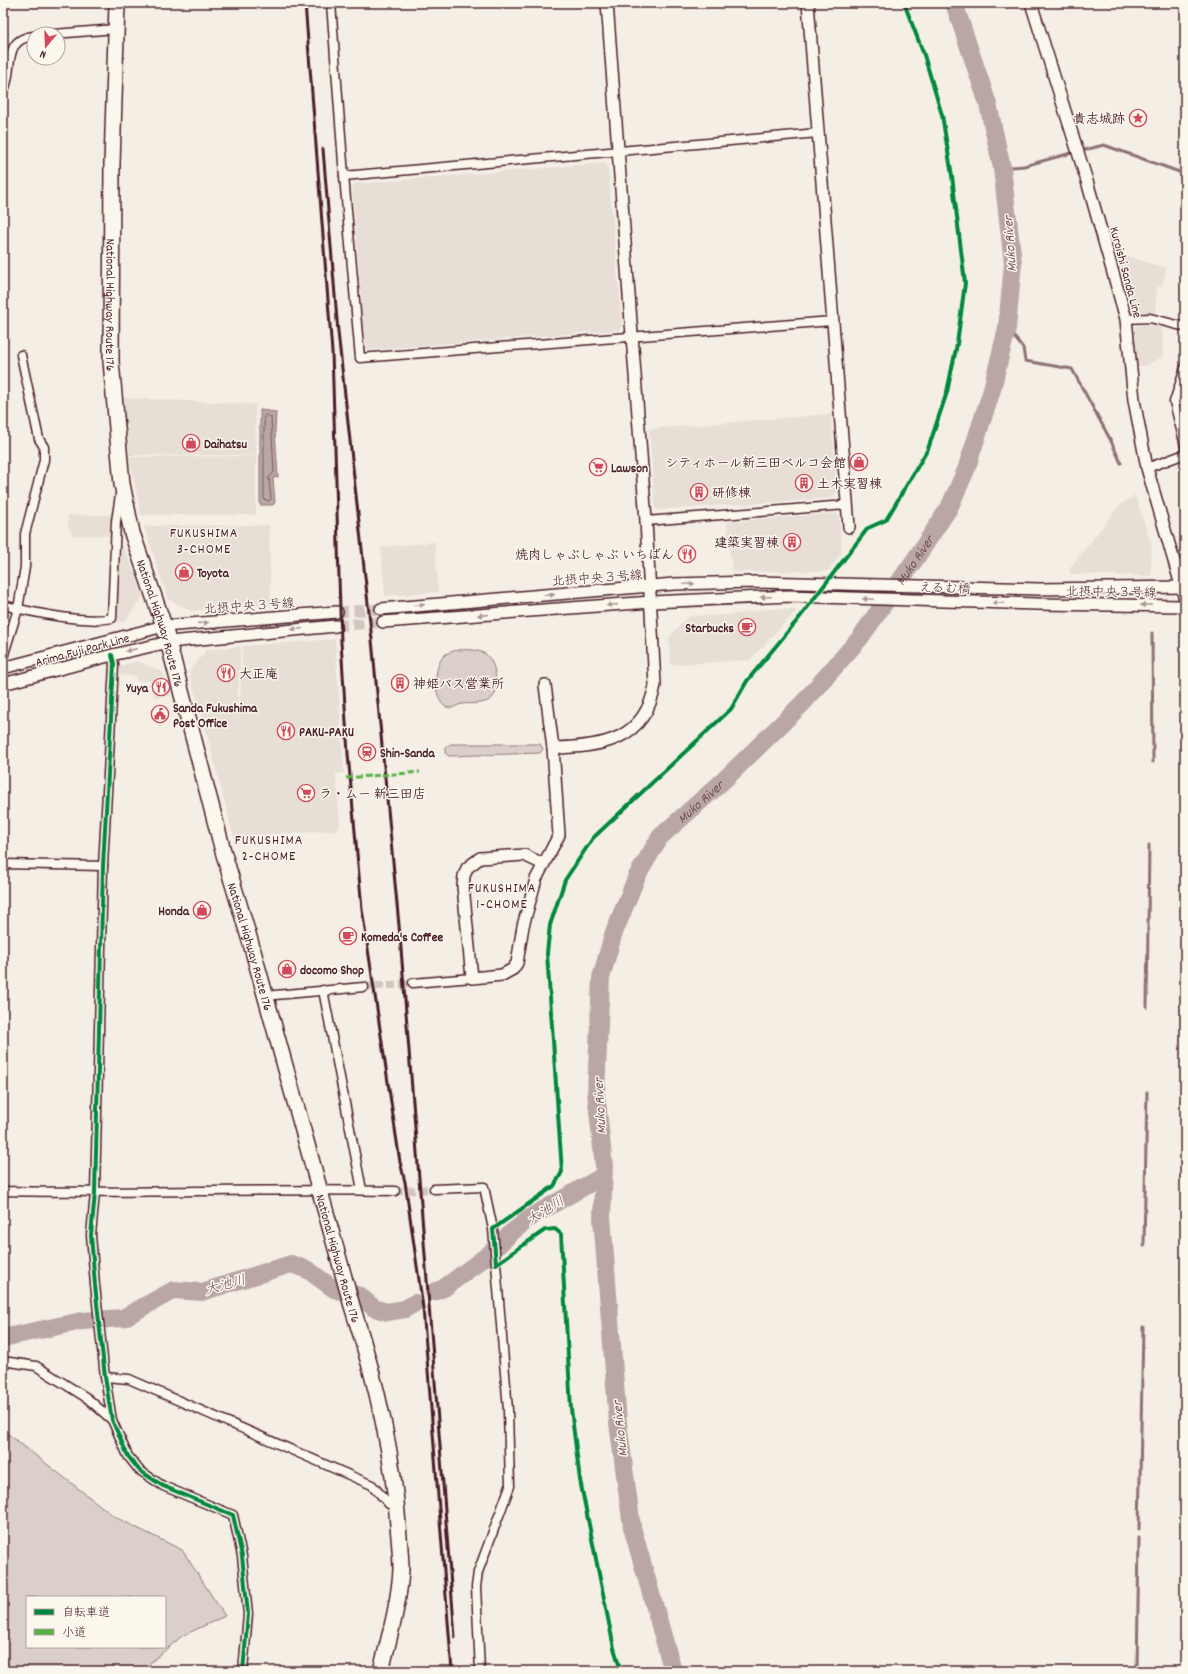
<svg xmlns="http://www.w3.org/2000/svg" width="1188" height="1674" font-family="Dekko,'Klee One',sans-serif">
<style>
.built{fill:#e7dfd6}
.green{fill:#dbd0c9;stroke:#92787a;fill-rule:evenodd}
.water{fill:#baa7a5;stroke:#8d7174}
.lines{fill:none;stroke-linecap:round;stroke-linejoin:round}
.shore{stroke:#77555c;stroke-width:1}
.stream{stroke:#8d7174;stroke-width:3}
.river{stroke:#baa7a5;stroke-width:18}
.street-tunnel{stroke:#d2c5bf;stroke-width:8;stroke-dasharray:8 4;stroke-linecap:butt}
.secondary-tunnel{stroke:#d2c5bf;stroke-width:11;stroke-dasharray:11 5.5;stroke-linecap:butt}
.street-casing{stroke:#4a1f2b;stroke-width:11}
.secondary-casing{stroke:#4a1f2b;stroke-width:14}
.highway-casing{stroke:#4a1f2b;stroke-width:18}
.street{stroke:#fbf7ec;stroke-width:8}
.secondary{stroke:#fbf7ec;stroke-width:11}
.highway{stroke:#fbf7ec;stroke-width:15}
.rail{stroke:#4a1f2b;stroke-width:3}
.quiet{stroke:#57b146;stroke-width:3;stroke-dasharray:6 3;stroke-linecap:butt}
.cycleway-casing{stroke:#fbf7ec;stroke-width:6}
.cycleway{stroke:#00873e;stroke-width:4}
.oneway{fill:#ab9695}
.labels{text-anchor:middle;stroke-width:3;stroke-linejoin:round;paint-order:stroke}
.poi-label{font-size:13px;font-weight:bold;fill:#4a1f2b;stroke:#fbf7ec;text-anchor:start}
.street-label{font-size:13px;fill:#4a1f2b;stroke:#fbf7ec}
.water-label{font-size:14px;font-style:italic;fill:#714f56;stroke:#fbf7ec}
.neighbourhood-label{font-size:14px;letter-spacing:1px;fill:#4a1f2b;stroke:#fbf7ec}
</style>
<rect width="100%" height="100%" fill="#f4eee4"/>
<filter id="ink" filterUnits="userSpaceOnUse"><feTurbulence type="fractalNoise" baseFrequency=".025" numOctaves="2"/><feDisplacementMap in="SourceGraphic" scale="8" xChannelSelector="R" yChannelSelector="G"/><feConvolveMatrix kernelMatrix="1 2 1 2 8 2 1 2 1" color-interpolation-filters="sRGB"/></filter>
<g filter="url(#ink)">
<g class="built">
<path d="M 605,163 L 608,167 L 622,326 L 618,330 L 368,350 L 365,348 L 352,188 L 354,184 Z"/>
<path d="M 1119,254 L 1166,268 L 1162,287 L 1157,287 L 1155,315 L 1132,309 Z"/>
<path d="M 1148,324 L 1162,328 L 1162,334 L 1163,334 L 1163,356 L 1146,366 L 1137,366 L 1135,326 Z"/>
<path d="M 123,398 L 255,404 L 256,455 L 129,455 Z"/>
<path d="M 831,414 L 837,493 L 832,498 L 657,510 L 655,508 L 649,429 Z"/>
<path d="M 256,456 L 256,515 L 141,515 L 129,457 Z"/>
<path d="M 1135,495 L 1152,547 L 1151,576 L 1070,574 L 1070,568 L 1119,506 Z"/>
<path d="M 835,513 L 839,516 L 842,552 L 828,571 L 732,572 L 727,522 Z"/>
<path d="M 68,515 L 114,515 L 112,536 L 73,535 L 68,527 Z"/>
<path d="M 269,525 L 271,605 L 191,611 L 168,599 L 144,526 Z"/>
<path d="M 435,542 L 438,592 L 385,596 L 381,547 Z"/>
<path d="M 120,546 L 123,546 L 137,578 L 143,596 L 125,621 L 120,623 L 117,619 Z"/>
<path d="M 767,609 L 797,610 L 750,660 L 671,665 L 669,637 L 689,616 L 729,615 Z"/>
<path d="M 335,639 L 344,773 L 336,774 L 340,825 L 336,830 L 234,837 L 201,712 L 233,711 L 200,711 L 189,672 L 207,649 L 241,647 L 237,711 L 239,712 L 243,646 Z"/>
<path d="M 137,661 L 163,672 L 171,696 L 154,697 L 152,681 L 136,681 L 135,676 L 118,675 L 118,666 Z"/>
</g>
<g class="green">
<path d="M 458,650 C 484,648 494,654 496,681 C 496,688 497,693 492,698 C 485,705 471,703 462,704 C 458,704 455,708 451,708 C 433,709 431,664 446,654 C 449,652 454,651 458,650 Z"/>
<path d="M 451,744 L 540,744 L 543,749 L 540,753 L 449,756 L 445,753 L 445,748 Z"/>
<path d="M 8,1434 L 115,1517 L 182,1550 L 225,1616 L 182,1636 L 150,1663 L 149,1671 L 3,1671 L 3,1441 ZM 27,1597 L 165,1597 L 165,1647 L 27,1647 Z"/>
</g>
<path class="water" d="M 260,410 L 276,412 L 275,431 L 278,477 L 273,478 L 275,502 L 273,505 L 260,505 Z"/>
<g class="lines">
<path class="shore" d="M 266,415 L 271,417 L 274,472 L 269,478 L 271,499 L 269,501 L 264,499 L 264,417 Z"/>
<g class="stream">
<path d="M 1080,151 L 1104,145 L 1185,174"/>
<path d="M 1002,168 L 1024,166 L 1075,152"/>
<path d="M 1007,328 L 1023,348 L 1025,361 L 1072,369 L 1110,439 L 1121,463"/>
<path d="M 1152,633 L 1153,762"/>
<path d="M 1147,1007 L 1149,845"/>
<path d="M 1144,1246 L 1147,1092"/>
<path d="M 1139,1529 L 1143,1327"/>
<path d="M 1137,1671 L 1139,1538"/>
</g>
<g class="river">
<path d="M 434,1292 L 444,1288 L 488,1255 L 512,1232 L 534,1215 L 603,1176"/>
<path d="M 3,1339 L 7,1337 L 82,1321 L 123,1318 L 174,1290 L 202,1292 L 291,1264 L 308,1270 L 334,1289 L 360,1296 L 374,1308 L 387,1312 L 405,1309 L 415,1303"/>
<path id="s1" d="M 673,1671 L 632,1527 L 618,1423 L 602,1217 L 604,1166 L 596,1093 L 601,978 L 613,935 L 637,876 L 660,837 L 723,781 L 802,704 L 860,638 L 916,558 L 949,508 L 966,470 L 991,393 L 1007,328 L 1013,263 L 1002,168 L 988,104 L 954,3"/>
</g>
<g class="street-tunnel">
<path d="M 364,987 L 413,983"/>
<path d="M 395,1191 L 434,1189"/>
</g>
<g class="secondary-tunnel">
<path d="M 337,612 L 381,609"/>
<path d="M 336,626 L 383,622"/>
</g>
<defs>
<g id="street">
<path d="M 331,3 L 344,176 L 360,358 L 832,321"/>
<path d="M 54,34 L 116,29"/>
<path d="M 3,92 C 15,72 0,39 34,36"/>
<path d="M 344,176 L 818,133"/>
<path d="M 1126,319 L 1150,318 L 1185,327"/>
<path d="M 1185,368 L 1174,402 L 1185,446"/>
<path d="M 1147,468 L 1185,454"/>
<path d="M 646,521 L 846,505"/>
<path d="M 3,605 C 30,612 86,624 112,618 L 116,521 L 120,495"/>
<path d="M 112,655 L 114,664 L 103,866 L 95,1193 L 91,1235 L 95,1285 L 105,1377 L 112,1420 L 128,1456 L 139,1470 L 163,1486 L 233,1515 L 242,1556 L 248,1614 L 243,1671"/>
<path d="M 3,657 L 18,609 L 25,567 L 25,534 L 44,460 L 44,447 L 39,439 L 21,355"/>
<path d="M 3,864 L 103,866"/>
<path d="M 413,983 L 472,978"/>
<path d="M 323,990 L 362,1190"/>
<path d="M 264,996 L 364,987"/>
<path d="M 434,1189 L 484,1187 L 493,1229 L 496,1264 L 508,1410 L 510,1486 L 478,1572 L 476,1587 L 480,1671"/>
<path d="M 3,1191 C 134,1194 264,1188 395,1191"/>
<path d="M 3,1361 L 36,1366 L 87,1398 L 112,1420"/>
<path d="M 105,1377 L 129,1379 L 372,1485 L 389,1504 L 397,1505"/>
</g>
<g id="secondary">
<path d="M 808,3 L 849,527"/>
<path d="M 1031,3 L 1087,181 L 1126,319 L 1134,400 L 1147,468 L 1185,599"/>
<path d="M 381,609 L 674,584 L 754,582 L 1039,589 L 1185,587"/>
<path d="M 383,622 L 651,602 L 789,596 L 1037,604 L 1185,606"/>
<path d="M 3,668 L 164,626 L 337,612"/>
<path d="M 3,684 L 112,655 L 169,642 L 336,626"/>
<path d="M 553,748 C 601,747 645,741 655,685 L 646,521 L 607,3"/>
<path d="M 543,864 L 524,855 L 480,858 L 467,868 L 464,876 L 463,886 L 472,978 L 502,975 L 513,969 L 517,963 L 523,926 L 536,879 L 559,835 L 553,748 L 545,685"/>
</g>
<g id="highway">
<path id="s2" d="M 117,3 L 112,164 L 111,361 L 122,484 L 132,533 L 164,626 L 223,851 L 251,944 L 352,1306 C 375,1377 393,1450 398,1525 C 399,1539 401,1555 401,1570 C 399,1604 389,1638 381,1671"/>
</g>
</defs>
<use href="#street" class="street-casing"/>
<use href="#secondary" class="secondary-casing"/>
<use href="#highway" class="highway-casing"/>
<use href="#street" class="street"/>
<use href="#secondary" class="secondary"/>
<use href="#highway" class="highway"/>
<g class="rail">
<path d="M 305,3 L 332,352 L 341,642 L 348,754 L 362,909 L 400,1162 L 405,1182 L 423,1308 L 452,1671"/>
<path d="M 323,149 L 338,332 L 372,640 L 400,936 L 455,1637"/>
</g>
<path class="quiet" d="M 346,778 L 420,772"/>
<defs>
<g id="cycleway">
<path d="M 112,655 L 114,664 L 103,866 L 95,1193 L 91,1235 L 95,1285 L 105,1377 L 112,1420 L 128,1456 L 139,1470 L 163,1486 L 233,1515 L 242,1556 L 248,1614 L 243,1671"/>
<path d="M 621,1671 L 614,1648 L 580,1480 L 571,1409 L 561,1234 L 555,1229 L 545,1230 L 496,1264 L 493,1229 L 554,1186 L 562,1172 L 547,953 L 550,925 L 565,880 L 593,838 L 731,709 L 747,681 L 800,617 L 868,528 L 886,520 L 928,449 L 947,392 L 957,344 L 965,283 L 952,176 L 942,115 L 924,55 L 904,3"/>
</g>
</defs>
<use href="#cycleway" class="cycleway-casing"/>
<use href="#cycleway" class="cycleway"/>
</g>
<defs><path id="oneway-solid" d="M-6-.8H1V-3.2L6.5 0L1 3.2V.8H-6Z"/></defs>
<g class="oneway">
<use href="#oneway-solid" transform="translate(689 584) rotate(-2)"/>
<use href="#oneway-solid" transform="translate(549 595) rotate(-5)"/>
<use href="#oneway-solid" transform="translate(766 597) rotate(178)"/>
<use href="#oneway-solid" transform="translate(868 599) rotate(-178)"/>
<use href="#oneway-solid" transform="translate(998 603) rotate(-178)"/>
<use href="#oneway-solid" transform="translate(419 605) rotate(-5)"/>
<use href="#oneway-solid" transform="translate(612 605) rotate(176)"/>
<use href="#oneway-solid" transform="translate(1146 605) rotate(-179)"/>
<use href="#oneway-solid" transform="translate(483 615) rotate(175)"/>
<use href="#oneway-solid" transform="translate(203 623) rotate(-4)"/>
<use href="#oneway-solid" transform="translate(297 629) rotate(175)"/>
<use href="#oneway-solid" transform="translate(131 650) rotate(167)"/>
</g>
</g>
<defs>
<symbol id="sight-ring" viewBox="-11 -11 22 22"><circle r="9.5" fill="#fbf7ec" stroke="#d1495b" stroke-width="1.5"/><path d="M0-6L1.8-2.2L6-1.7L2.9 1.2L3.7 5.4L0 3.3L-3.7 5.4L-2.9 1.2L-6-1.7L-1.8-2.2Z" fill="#d1495b"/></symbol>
<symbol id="shop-ring" viewBox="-11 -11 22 22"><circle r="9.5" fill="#fbf7ec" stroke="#d1495b" stroke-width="1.5"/><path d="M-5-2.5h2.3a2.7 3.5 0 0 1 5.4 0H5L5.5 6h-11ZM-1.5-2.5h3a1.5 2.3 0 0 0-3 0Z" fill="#d1495b"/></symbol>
<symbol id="supermarket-ring" viewBox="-11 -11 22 22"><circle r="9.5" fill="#fbf7ec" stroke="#d1495b" stroke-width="1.5"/><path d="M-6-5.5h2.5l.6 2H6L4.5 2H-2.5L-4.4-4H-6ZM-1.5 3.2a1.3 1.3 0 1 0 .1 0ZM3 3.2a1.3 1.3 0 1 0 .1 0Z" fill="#d1495b"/></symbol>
<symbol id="building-ring" viewBox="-11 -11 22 22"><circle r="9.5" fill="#fbf7ec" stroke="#d1495b" stroke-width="1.5"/><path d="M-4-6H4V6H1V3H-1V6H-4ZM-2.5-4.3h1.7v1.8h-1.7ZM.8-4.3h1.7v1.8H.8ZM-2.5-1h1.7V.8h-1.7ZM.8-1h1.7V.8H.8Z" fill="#d1495b"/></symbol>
<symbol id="restaurant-ring" viewBox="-11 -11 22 22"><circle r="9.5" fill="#fbf7ec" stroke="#d1495b" stroke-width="1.5"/><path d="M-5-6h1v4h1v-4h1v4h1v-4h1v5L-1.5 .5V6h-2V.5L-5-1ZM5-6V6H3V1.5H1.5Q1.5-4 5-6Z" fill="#d1495b"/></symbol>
<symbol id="cafe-ring" viewBox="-11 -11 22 22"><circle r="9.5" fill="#fbf7ec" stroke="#d1495b" stroke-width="1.5"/><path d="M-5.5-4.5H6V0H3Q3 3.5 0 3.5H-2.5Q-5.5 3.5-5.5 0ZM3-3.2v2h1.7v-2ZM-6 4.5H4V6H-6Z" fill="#d1495b"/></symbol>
<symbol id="civic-ring" viewBox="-11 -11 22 22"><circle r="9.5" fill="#fbf7ec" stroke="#d1495b" stroke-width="1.5"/><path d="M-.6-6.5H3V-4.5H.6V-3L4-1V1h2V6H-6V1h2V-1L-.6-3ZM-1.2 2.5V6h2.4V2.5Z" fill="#d1495b"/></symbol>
<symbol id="station-ring" viewBox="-11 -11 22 22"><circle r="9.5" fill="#fbf7ec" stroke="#d1495b" stroke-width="1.5"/><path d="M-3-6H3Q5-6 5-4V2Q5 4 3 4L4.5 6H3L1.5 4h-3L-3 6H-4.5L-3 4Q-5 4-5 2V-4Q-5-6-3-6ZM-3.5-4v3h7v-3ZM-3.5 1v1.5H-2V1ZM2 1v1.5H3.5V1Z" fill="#d1495b"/></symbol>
</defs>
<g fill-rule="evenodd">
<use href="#sight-ring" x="1128" y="108" width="20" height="20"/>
<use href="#shop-ring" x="181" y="433" width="20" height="20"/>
<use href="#shop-ring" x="849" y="452" width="20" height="20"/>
<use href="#supermarket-ring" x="588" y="457" width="20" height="20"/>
<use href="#building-ring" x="794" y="473" width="20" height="20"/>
<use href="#building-ring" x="689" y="482" width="20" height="20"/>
<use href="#building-ring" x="782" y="532" width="20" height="20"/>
<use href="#restaurant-ring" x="677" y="544" width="20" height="20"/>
<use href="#shop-ring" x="174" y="562" width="20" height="20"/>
<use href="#cafe-ring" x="737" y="617" width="20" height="20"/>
<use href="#restaurant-ring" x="216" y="663" width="20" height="20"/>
<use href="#building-ring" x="390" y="673" width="20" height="20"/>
<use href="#restaurant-ring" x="151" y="677" width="20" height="20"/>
<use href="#civic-ring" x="150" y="704" width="20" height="20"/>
<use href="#restaurant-ring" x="276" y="721" width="20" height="20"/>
<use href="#station-ring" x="357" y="742" width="20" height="20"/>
<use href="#supermarket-ring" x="296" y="783" width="20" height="20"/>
<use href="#shop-ring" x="192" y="900" width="20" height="20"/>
<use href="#cafe-ring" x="338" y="926" width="20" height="20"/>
<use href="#shop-ring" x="277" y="959" width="20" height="20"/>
</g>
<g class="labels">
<g class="poi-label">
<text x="1125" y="123" text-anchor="end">貴志城跡</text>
<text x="204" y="448">Daihatsu</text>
<text x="846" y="467" text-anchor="end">シティホール新三田ベルコ会館</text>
<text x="611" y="472">Lawson</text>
<text x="817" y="488">土木実習棟</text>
<text x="712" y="497">研修棟</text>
<text x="779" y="547" text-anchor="end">建築実習棟</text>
<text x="674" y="559" text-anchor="end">焼肉しゃぶしゃぶ いちばん</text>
<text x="197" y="577">Toyota</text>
<text x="734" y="632" text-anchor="end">Starbucks</text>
<text x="239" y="678">大正庵</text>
<text x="413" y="688">神姫バス営業所</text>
<text x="148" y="692" text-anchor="end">Yuya</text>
<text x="173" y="712">Sanda Fukushima<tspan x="173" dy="15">Post Office</tspan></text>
<text x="299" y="736">PAKU-PAKU</text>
<text x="380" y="757">Shin-Sanda</text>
<text x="319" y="798">ラ・ムー 新三田店</text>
<text x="189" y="915" text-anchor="end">Honda</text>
<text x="361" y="941">Komeda's Coffee</text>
<text x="300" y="974">docomo Shop</text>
</g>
<g class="street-label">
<text transform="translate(1127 272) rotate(75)" y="5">Kuroishi Sanda Line</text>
<text dy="5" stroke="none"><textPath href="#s2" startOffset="302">National Highway Route 176</textPath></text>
<text transform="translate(597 577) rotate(-4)" y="5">北摂中央３号線</text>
<text transform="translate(945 587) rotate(2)" y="5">えるむ橋</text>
<text transform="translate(1111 591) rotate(1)" y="5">北摂中央３号線</text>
<text transform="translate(249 605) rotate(-4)" y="5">北摂中央３号線</text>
<text dy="5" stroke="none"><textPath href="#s2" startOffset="626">National Highway Route 176</textPath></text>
<text transform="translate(82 649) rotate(-15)" y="5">Arima Fuji Park Line</text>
<text dy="5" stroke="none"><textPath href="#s2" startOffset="962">National Highway Route 176</textPath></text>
<text dy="5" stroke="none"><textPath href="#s2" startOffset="1286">National Highway Route 176</textPath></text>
</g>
<g class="water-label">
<text transform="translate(1009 244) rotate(-94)" y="5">Muko River</text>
<text dy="5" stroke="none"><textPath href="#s1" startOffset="1232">Muko River</textPath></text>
<text dy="5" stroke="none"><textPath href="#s1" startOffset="908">Muko River</textPath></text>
<text transform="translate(599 1106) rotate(-93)" y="5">Muko River</text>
<text transform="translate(545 1210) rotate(-32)" y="5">大池川</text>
<text transform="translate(225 1284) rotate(-16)" y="5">大池川</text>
<text transform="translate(619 1429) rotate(-96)" y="5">Muko River</text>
</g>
<g class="neighbourhood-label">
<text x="204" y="537">FUKUSHIMA<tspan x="204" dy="16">3-CHOME</tspan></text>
<text x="269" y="844">FUKUSHIMA<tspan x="269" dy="16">2-CHOME</tspan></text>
<text x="502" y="892">FUKUSHIMA<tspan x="502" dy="16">1-CHOME</tspan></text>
</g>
</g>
<rect width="1188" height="1674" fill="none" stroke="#fbf7ec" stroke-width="16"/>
<rect x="8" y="8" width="1172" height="1658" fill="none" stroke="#4a1f2b" stroke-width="1.5" filter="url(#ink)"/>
<rect x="26" y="1596" width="140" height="52" fill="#fbf7ec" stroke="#b4a19f"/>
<rect x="34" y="1609" width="20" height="6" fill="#00873e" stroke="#b4a19f"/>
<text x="62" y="1616" font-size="12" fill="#4a1f2b">自転車道</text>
<rect x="34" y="1629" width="20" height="6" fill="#57b146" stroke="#b4a19f"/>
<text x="62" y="1636" font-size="12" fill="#4a1f2b">小道</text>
<g transform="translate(46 46) rotate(199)"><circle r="19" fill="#fbf7ec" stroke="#b4a19f"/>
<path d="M0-3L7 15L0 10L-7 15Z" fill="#d1495b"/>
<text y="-6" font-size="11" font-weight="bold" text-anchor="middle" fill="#4a1f2b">N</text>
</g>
</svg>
